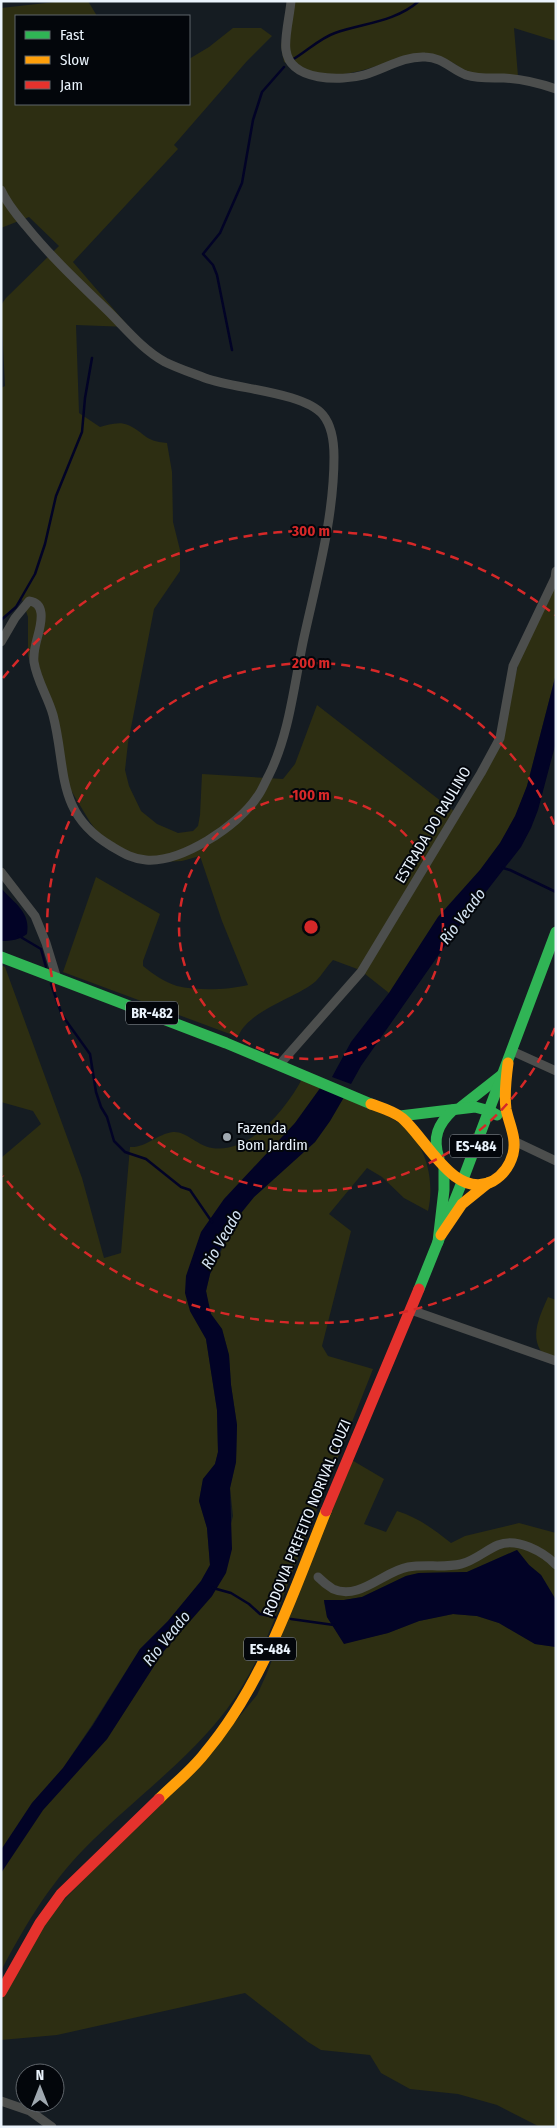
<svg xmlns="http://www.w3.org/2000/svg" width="557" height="2128" font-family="'Fira Sans Condensed',sans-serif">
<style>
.green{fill:#2d2e12}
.water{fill:#020326}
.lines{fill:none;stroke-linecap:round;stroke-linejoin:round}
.stream{stroke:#020326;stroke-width:2.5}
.street{stroke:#4c4e4d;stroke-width:9}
.fast{stroke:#30b455;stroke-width:11}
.slow{stroke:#ff9f0a;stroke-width:11}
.jam{stroke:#e5322d;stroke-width:11}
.ring{fill:none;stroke:#d62828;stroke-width:2.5;stroke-dasharray:9 6}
.poi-dot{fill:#9fa8b0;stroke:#03060b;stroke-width:2}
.labels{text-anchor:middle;stroke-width:4;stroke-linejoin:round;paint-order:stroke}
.shield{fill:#03060b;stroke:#a5acb4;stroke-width:1}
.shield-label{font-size:14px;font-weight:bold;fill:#eaf3fc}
.street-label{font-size:15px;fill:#eaf3fc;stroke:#03060b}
.poi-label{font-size:15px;fill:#eaf3fc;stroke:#03060b;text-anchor:start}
.water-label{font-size:16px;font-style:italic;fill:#d4e3f2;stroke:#03060b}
.centre{fill:#d62828;stroke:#03060b;stroke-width:2.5}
.ring-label{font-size:15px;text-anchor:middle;font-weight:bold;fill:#d62828;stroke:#03060b;stroke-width:4;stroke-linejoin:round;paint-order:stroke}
</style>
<rect width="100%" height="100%" fill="#151c22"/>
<g class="green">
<path d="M 64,1 L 88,1 L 97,16 L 16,16 L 16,104 L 189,104 L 189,59 L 209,47 L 233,28 L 261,28 L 272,36 L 247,61 L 174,145 L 178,149 L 73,262 L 129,327 L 76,325 L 79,413 L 100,427 C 108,425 119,421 128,425 C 146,433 143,441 167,443 L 172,472 L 173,522 L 180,550 L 180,571 L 154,609 L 128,743 L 125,770 L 129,786 L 141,811 L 157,824 L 178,833 L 193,831 L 198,826 L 200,815 L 202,774 L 283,779 L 295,764 L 317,705 L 455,812 L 496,749 L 520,658 L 543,606 L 556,567 L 556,674 L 527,786 L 516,816 L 500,843 L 480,870 L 438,917 L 389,993 L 360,970 L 333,960 C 327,966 322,975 316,981 C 297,998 248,1010 238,1037 L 63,972 L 96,877 L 160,914 L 143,961 L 143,966 C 153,974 164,982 177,986 C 198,991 227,990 248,985 L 222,921 L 200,856 L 182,861 L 161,862 L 107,845 L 90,822 L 69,787 L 43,692 L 28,656 L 28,617 L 22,599 L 1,621 L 1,388 L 5,386 L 1,305 L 6,298 L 59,246 L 29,217 L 1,228 L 1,8 Z"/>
<path d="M 290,1 L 556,1 L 556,41 L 514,28 L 518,76 L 472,78 C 466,73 458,65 451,62 C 405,45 374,75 331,75 C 314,75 299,68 284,62 L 281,46 Z"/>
<path d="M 1,965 L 5,967 L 82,1178 L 104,1258 L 121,1253 L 130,1147 C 146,1148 157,1134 173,1132 C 186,1131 198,1146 212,1148 C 250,1154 286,1109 302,1079 L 321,1087 L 295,1123 L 262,1160 L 190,1311 L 206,1339 L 217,1410 L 218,1452 L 215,1464 L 203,1479 L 199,1501 L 207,1528 L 210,1565 L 201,1581 L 168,1621 L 140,1649 L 92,1725 L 63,1768 L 32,1803 L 1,1850 L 1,1158 L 41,1124 L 33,1111 L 1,1102 Z"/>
<path d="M 344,1097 C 359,1104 392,1116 403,1126 C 427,1146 435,1182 428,1211 L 404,1198 L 382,1177 L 367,1168 L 329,1214 L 351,1231 L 322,1346 L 328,1356 L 373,1369 C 347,1435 321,1500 295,1566 C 276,1615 259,1666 227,1709 C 189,1760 129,1803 84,1849 C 49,1885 24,1927 1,1971 L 1,1873 L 43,1810 L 107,1739 L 163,1652 L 212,1596 L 233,1516 L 230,1488 L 236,1462 L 237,1425 L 231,1385 L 229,1355 L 222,1329 L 211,1314 L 208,1304 L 206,1291 L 210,1274 L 237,1218 L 254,1197 L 315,1142 L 330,1121 Z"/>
<path d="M 548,1297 L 556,1300 L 556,1365 C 526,1346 536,1324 548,1297 Z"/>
<path d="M 350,1459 L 384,1479 L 364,1524 L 386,1532 L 397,1511 C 419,1518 433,1529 451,1543 L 465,1536 L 519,1523 L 556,1533 L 556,1600 L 541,1575 L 529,1565 L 517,1550 L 467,1572 L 419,1573 L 406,1576 L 362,1597 L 344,1600 L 324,1600 L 324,1602 L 327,1617 L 344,1643 L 388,1633 L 419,1621 L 453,1614 L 477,1616 L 499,1623 L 535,1644 L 556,1647 L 556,2127 L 540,2127 L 497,2105 L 458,2094 L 410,2089 L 381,2073 L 370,2055 L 321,2050 L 308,2042 L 245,1993 L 57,2035 L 1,2040 L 1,1998 L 40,1925 L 234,1723 L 257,1695 L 267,1673 Z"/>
</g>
<g class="water">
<path d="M 556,674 L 556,742 L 538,810 L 531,828 L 521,847 L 454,933 L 361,1066 L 351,1084 L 332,1077 L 351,1042 L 389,993 L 438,917 L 480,870 L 500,843 L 515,816 L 527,786 Z"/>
<path d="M 1,888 C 14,903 31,912 27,934 C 19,940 12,941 1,941 Z"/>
<path d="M 321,1087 L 344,1097 L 330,1121 L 315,1142 L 254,1197 L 237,1218 L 222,1246 L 210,1274 L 206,1291 L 211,1314 L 222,1329 L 229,1355 L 231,1385 L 237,1425 L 236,1462 L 230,1488 L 232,1549 L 226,1573 L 212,1596 L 163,1652 L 107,1739 L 43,1810 L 1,1873 L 1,1850 L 32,1803 L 63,1768 L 93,1725 L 140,1649 L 168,1621 L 201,1581 L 210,1565 L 207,1528 L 199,1501 L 203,1479 L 215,1464 L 218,1452 L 217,1410 L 206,1339 L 190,1311 L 185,1293 L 186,1276 L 201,1232 L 224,1199 L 295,1123 Z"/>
<path d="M 517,1550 L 529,1565 L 541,1575 L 556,1600 L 556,1647 L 535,1644 L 499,1623 L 477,1616 L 453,1614 L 419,1621 L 388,1633 L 344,1644 L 327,1617 L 324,1600 L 344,1600 L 362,1597 L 406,1576 L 419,1573 L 467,1572 Z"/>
</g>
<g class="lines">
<g class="stream">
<path d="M 292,60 C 306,52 320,38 335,33 C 364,23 395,22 419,1"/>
<path d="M 232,350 L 217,275 L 213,265 L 203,254 L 220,233 L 242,183 L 253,120 L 262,92 L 284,67"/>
<path d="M 1,620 L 16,607 L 35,574 L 45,544 L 56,496 L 82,432 L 85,398 L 92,358"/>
<path d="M 503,868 L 510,870 L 556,892"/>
<path d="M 19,936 L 41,949 L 46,967"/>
<path d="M 51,984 L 62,1015 L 90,1054 L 96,1092 L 101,1107 L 107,1117 L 114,1141 L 125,1152 L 146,1159 L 181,1187 L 190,1190 L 212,1222"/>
<path d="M 213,1588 L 231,1593 L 249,1604 L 260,1614 L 275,1617"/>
<path d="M 291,1619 L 334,1625"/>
</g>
<g class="street">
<path d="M 291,1 C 290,15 284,38 286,50 C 290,82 342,81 364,75 C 385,69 403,56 425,57 C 442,57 452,70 466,75 C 479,79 491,78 504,78 C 522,79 539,83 556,89"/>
<path d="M 1,190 C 7,204 17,215 26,226 C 51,257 80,284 109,312 C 126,329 143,350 165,362 C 177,368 192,373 205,378 C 235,389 304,392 323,415 C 332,426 334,444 334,457 C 334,519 316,582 303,642 C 294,686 289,735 269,775 C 265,782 262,791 257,797 C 238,826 181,863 146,860 C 132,859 123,853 111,846 C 55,813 67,769 53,715 C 48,697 37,681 34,662 C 32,645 43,629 41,613 C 40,605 36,602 29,601 L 15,618 L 1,642"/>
<path d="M 1,872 L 35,916 L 46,943 L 57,979"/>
<path d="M 512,1051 L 556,1071"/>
<path d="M 280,1064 L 361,972 L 481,773 L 500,738 L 513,666 L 555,578 L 556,571"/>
<path d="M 514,1141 L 556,1161"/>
<path d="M 411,1310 L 556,1361"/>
<path d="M 318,1577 C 322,1581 328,1586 333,1589 C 359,1601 384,1571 408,1567 C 425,1564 444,1568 461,1564 C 474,1561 486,1550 498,1545 C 517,1537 544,1552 556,1565"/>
<path d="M 1,2101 L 30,2111 L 52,2127"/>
</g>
<g class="fast">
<path d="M 1,957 L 226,1043 L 371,1104"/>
<path d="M 461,1107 L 503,1074"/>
<path d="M 400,1116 L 475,1107 L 490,1111 L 497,1115"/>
<path d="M 439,1158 C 432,1138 438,1124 453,1110"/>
<path d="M 462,1182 L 556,932"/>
<path d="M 438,1242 L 444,1190 L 444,1167"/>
<path d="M 419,1289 L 462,1182"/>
</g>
<g class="slow">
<path d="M 371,1104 C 382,1108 393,1111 402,1118 C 426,1138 454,1201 493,1181 C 503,1175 510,1165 513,1154 C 517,1138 509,1124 506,1109 C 504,1094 506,1078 508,1063"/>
<path d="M 441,1235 L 462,1204 L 488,1183"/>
<path d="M 159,1799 C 174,1784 192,1770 205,1753 C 264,1683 292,1595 326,1511"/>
</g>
<g class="jam">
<path d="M 326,1511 L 419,1289"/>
<path d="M 1,1992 L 40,1923 L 61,1894 L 159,1799"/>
</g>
</g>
<g class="ring">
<circle cx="311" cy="927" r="132"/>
<path d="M555 1028A264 264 0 1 1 555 826"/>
<path d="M555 1239A396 396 0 0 1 3 1176M3 678A396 396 0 0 1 555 615"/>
</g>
<circle class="poi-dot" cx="227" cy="1137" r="5"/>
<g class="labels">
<g class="shield">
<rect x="126" y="1001.5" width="52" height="23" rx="4"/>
<rect x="450" y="1134.5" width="52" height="23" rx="4"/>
<rect x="244" y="1637.5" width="52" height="23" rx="4"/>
</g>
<g class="shield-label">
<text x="152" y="1018">BR-482</text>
<text x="476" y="1151">ES-484</text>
<text x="270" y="1654">ES-484</text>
</g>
<g class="street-label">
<text transform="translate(433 825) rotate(-59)" y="5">ESTRADA DO RAULINO</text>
<text transform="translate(307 1518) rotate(-68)" y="5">RODOVIA PREFEITO NORIVAL COUZI</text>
</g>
<g class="poi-label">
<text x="237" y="1133">Fazenda<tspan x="237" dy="17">Bom Jardim</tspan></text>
</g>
<g class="water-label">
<text transform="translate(462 916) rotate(-53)" y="6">Rio Veado</text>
<text transform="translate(221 1239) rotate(-60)" y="6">Rio Veado</text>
<text transform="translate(166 1638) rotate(-51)" y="6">Rio Veado</text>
</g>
</g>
<circle cx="311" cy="927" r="8" class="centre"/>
<g class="ring-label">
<text x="311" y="536">300 m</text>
<text x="311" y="668">200 m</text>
<text x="311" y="800">100 m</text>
</g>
<rect width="557" height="2128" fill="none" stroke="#eaf3fc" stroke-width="5"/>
<rect x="15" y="15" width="175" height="90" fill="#03060b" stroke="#5f656b"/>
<rect x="25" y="31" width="25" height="8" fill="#30b455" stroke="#5f656b"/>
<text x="60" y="40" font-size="15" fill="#eaf3fc">Fast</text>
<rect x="25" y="56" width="25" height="8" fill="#ff9f0a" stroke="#5f656b"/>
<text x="60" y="65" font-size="15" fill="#eaf3fc">Slow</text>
<rect x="25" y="81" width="25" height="8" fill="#e5322d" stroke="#5f656b"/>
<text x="60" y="90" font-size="15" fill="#eaf3fc">Jam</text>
<g transform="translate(40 2088)"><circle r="24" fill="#03060b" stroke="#5f656b"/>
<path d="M0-4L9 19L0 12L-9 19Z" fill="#9fa8b0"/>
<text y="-8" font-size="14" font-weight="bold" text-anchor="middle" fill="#eaf3fc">N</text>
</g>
</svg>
